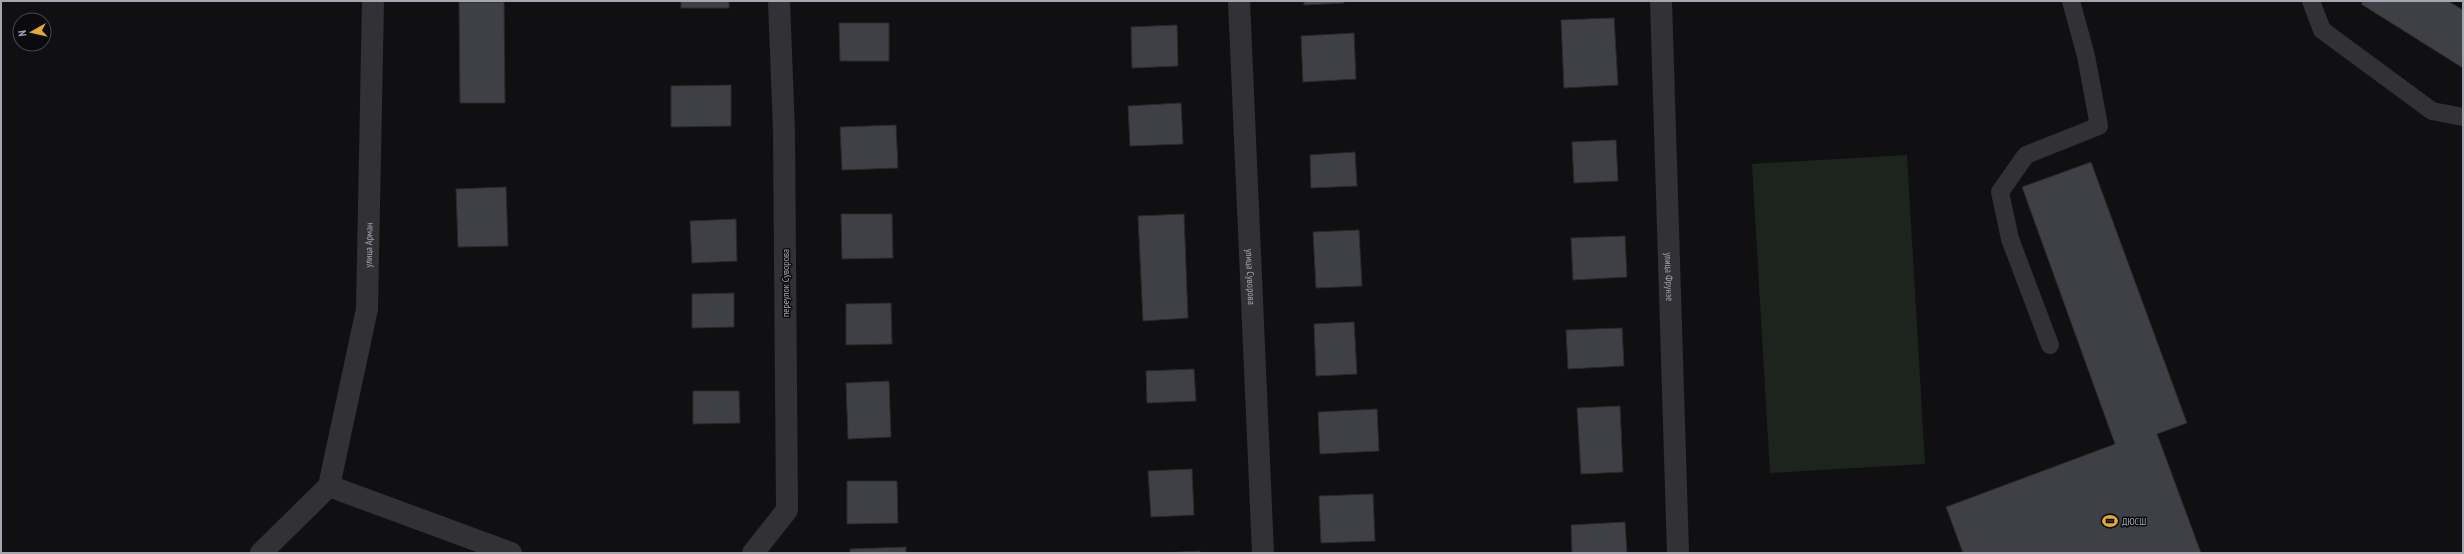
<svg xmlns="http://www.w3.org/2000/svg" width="2464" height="554" font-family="'PT Sans Narrow',sans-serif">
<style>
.green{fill:#1d241e}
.building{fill:#3f4045;stroke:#2a2a2e}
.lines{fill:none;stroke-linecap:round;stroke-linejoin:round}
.service{stroke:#323236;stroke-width:18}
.minor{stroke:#323236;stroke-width:22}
.labels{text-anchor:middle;stroke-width:3;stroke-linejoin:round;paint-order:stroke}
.street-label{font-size:10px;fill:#a2a7b2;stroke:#0b0b0d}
.poi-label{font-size:10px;fill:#a2a7b2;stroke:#0b0b0d;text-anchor:start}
</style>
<rect width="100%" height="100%" fill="#101012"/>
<path class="green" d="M 1907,155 L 1925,464 L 1770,473 L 1752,164 Z"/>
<g class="building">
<rect x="681" y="1" width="48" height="7"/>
<path d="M 1304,1 L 1344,1 L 1344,3 L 1304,5 Z"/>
<path d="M 2363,1 L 2448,1 L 2463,10 L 2463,68 L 2361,4 Z"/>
<path d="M 459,2 L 504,2 L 505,103 L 460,103 Z"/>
<path d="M 1614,18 L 1618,85 L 1564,88 L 1561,20 Z"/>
<path d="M 839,23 L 889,23 L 889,61 L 840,61 Z"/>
<path d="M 1177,25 L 1178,66 L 1132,68 L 1131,27 Z"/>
<path d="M 1354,33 L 1356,79 L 1303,82 L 1301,36 Z"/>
<path d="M 731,85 L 731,126 L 671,127 L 671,86 Z"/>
<path d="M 1181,103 L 1183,144 L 1130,146 L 1128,106 Z"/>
<path d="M 896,125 L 898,168 L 842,170 L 840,127 Z"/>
<path d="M 1616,140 L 1618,181 L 1574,183 L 1572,142 Z"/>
<path d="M 1355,152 L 1357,186 L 1311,188 L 1310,155 Z"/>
<path d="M 2091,162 L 2187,423 L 2157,434 L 2201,553 L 1963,553 L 1946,507 L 2115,444 L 2022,187 Z"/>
<path d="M 506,187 L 508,246 L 458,247 L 456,189 Z"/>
<path d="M 841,214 L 892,214 L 893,258 L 842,259 Z"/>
<path d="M 1184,214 L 1188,318 L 1143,321 L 1138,216 Z"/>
<path d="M 736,219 L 737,261 L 692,263 L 690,221 Z"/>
<path d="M 1359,230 L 1362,286 L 1316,288 L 1313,232 Z"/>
<path d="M 1625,236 L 1627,277 L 1573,280 L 1571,238 Z"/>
<path d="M 734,293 L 734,327 L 692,328 L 692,294 Z"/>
<path d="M 891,303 L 892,344 L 846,345 L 846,304 Z"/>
<path d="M 1354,322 L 1357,374 L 1316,376 L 1314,324 Z"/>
<path d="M 1622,328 L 1624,366 L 1568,369 L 1566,330 Z"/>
<path d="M 1194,369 L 1196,401 L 1147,403 L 1146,371 Z"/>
<path d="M 889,381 L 891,437 L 848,439 L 846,383 Z"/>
<path d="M 693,391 L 739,391 L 740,423 L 693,424 Z"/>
<path d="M 1620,406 L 1623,472 L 1581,474 L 1577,408 Z"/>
<path d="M 1377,409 L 1379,451 L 1320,454 L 1318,412 Z"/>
<path d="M 1192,469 L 1194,515 L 1151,517 L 1148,471 Z"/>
<path d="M 847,481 L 897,481 L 898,523 L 847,524 Z"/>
<path d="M 1373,494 L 1375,541 L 1321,543 L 1319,496 Z"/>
<path d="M 1625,522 L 1627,553 L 1572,553 L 1571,525 Z"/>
<path d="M 906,547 L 906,553 L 850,553 L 850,549 Z"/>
<path d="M 1200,551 L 1200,553 L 1161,553 Z"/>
</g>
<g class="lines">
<g class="service">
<path d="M 2311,1 L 2322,30 L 2432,111 L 2463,117"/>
<path d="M 2050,345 L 2010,239 L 2000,192 L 2026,155 L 2099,126 L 2086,56 L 2071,1"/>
</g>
<g class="minor">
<path id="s1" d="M 1239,1 L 1263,553"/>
<path id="s2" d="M 1661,1 L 1678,553"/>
<path id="s3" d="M 329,486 L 367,309 L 373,1"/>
<path d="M 329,486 L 511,553"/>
<path d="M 261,553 L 329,486"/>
<path d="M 753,553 L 787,510 L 784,131 L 779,1"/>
</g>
</g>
<defs>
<symbol id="stadium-bare" viewBox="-9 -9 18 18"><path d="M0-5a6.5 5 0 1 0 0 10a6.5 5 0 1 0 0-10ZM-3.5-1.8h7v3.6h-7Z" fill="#e6aa34" stroke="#0b0b0d" stroke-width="2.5" paint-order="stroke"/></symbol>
</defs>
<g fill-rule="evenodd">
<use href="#stadium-bare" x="2099" y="510" width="22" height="22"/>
</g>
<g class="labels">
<g class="street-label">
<text dy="4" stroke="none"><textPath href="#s3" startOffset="245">улица Арман</textPath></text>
<text dy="4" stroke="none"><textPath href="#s1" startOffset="276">улица Суворова</textPath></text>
<text dy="4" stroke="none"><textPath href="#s2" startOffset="276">улица Фрунзе</textPath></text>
<text transform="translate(785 283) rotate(-90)" y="4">переулок Суворова</text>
</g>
<g class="poi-label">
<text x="2122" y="525">ДЮСШ</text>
</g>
</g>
<rect width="2464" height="554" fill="none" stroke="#a2a7b2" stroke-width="4"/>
<g transform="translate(32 32) rotate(262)"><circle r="19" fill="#0b0b0d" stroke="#47494f"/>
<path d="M0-3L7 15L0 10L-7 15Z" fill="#e6aa34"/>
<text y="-6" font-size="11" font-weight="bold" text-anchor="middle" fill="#a2a7b2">N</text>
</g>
</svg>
